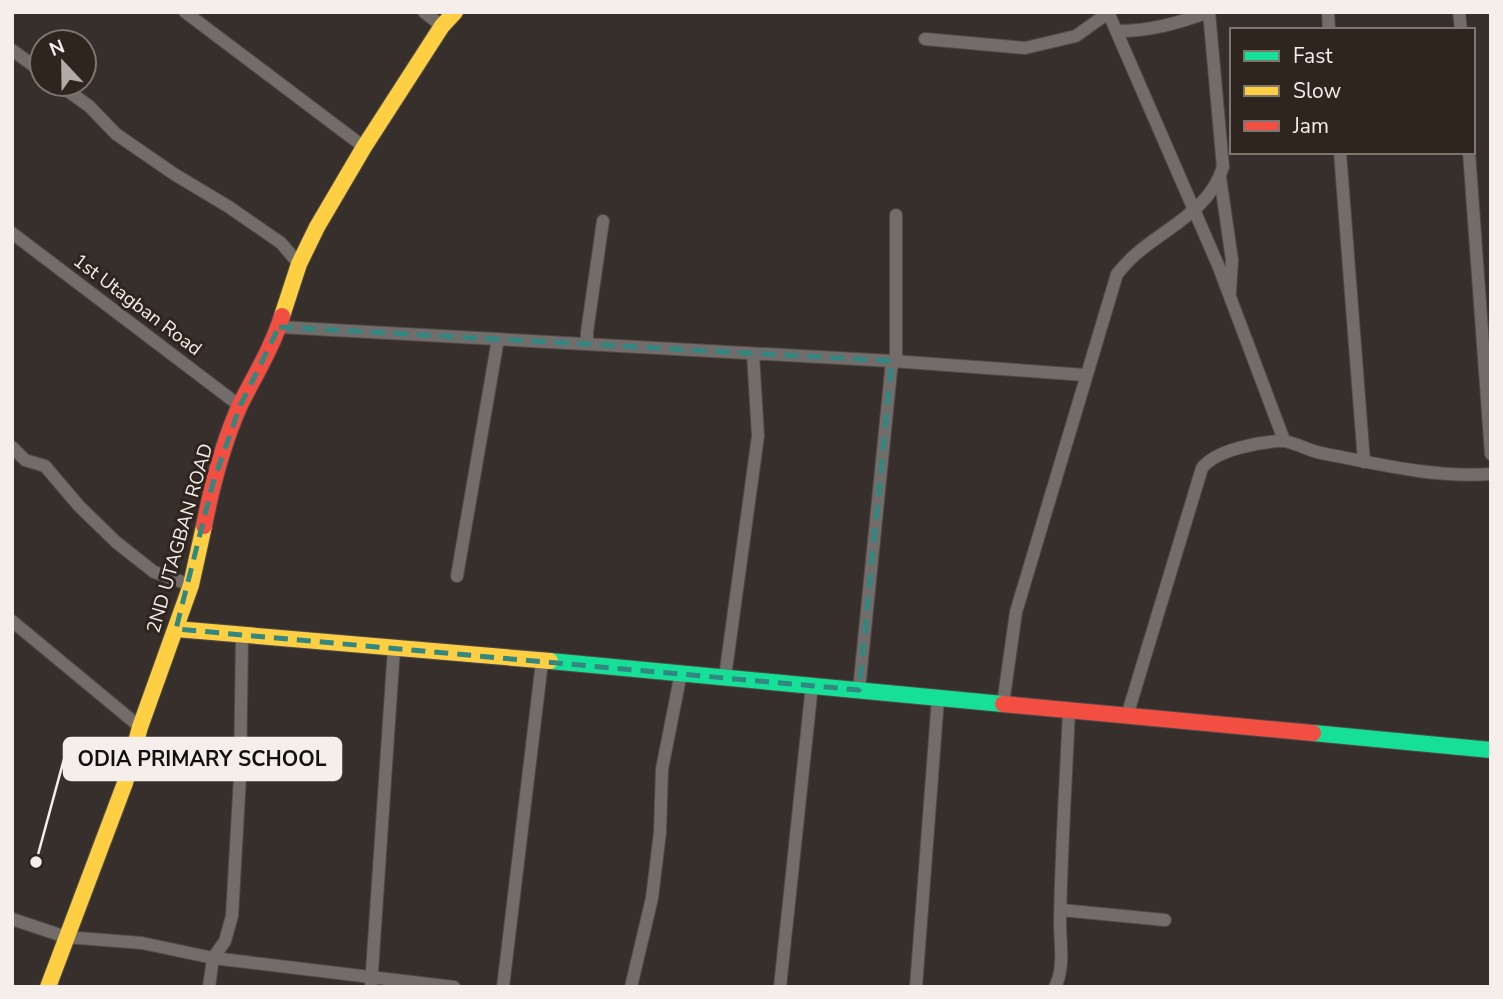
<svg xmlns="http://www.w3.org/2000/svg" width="1503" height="999" font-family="'Nunito Sans',sans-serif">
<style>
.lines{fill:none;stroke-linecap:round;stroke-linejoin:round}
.street-casing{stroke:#504b48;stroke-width:14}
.fast-casing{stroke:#504b48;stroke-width:18}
.slow-casing{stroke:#504b48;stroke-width:18}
.jam-casing{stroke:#504b48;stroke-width:18}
.street{stroke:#726c6a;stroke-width:12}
.fast{stroke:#16e098;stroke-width:16}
.slow{stroke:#ffcf43;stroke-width:16}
.jam{stroke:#f24e42;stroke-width:16}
.marked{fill:none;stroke:#328881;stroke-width:5;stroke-dasharray:14 9;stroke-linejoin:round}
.labels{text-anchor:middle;stroke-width:6;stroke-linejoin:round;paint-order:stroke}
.street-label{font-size:19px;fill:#f5eeea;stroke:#2f251f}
.leader{fill:none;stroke:#f5eeea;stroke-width:2.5}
.callout-dot{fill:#f5eeea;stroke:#2f251f;stroke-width:2.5}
.callout{fill:#f5eeea;stroke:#f5eeea;stroke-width:2.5}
.callout-label{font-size:21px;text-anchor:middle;font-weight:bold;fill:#111}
</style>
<rect width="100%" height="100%" fill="#362f2c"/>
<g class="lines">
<defs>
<g id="street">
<path d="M 185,12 L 364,147"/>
<path d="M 424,12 L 442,26"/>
<path d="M 1108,12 L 1218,265 L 1284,440"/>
<path d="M 1328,12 L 1329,30"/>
<path d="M 1459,12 L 1461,30"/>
<path d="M 1118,31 C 1151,31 1178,23 1209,12"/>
<path d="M 925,39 L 1025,48 L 1076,36 L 1108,13"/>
<path d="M 12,50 L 42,72"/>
<path d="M 58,84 L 89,106 L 116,134 L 174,174 L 229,207 L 281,243 L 299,264"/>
<path d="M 1340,152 L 1364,462"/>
<path d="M 1469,152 L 1491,454"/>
<path d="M 1220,177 L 1232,260 L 1230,292"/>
<path d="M 12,233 L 240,406"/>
<path d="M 279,327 L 892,361"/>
<path d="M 587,344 L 587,332 L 603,221"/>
<path d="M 896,362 L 896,215"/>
<path d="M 12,447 L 25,460 L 45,466 L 79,506 L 116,542 L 154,572 L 191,585"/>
<path d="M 457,576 L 498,339"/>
<path d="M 12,621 L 140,727"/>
<path d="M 725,677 L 758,436 L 753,354"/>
<path d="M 859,690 L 892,361 L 1085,375"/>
<path d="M 1003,704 L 1016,612 L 1117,274 C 1123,267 1129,260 1136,254 C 1167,227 1210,210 1223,167 L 1209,12"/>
<path d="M 1127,716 L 1202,468 C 1216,450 1258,442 1281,441 C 1291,440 1309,451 1321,453 C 1378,464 1433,478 1491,474"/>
<path d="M 1061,910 L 1165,920"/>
<path d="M 12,919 L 66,937 L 142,943 L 213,958 L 454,987"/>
<path d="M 371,986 L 394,648"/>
<path d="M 209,987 L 213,958 L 225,941 L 232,916 L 240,777 L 242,635"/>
<path d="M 503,987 L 542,662"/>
<path d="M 631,987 L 652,898 L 660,832 L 662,769 L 681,673"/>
<path d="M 780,987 L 812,685"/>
<path d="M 916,987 L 938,698"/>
<path d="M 1055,987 C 1065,967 1060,944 1060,923 C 1061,852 1066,781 1069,710"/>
</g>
<g id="fast">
<path d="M 550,661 L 1003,704"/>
<path d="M 1313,733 L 1491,750"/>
</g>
<g id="slow">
<path d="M 282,316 L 299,264 L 317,227 L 364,147 L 442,26 L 455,12"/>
<path d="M 176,629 L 550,661"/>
<path d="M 48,987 L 125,783 L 140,727 L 191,585 L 204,526"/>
</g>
<g id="jam">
<path d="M 204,526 C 212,485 223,443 240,405 C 255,375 272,348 282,316"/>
<path d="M 1003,704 L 1313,733"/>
</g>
</defs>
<use href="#street" class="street-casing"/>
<use href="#fast" class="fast-casing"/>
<use href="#slow" class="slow-casing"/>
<use href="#jam" class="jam-casing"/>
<use href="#street" class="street"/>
<use href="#fast" class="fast"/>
<use href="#slow" class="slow"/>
<use href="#jam" class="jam"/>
</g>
<path class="marked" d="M 279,327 L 892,361 L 859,690 L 176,629 L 213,483 L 240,406 Z"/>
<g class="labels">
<g class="street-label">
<text transform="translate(138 304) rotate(37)" y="7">1st Utagban Road</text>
<text transform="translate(179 538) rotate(-74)" y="7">2ND UTAGBAN ROAD</text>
</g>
</g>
<path class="leader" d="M36 862L64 759"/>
<circle class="callout-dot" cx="36" cy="862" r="7"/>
<rect class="callout" x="64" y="738" width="277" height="42" rx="7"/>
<g class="callout-label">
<text x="202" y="766">ODIA PRIMARY SCHOOL</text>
</g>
<rect width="1503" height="999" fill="none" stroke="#f5eeea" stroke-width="28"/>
<rect x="1230" y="28" width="245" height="126" fill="#2f251f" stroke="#7e7570" stroke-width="2"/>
<rect x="1244" y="51" width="35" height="10" fill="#16e098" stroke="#7e7570" stroke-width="2"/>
<text x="1293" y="63" font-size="21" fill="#f5eeea">Fast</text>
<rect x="1244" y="86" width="35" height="10" fill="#ffcf43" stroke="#7e7570" stroke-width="2"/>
<text x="1293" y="98" font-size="21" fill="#f5eeea">Slow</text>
<rect x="1244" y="121" width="35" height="10" fill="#f24e42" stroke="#7e7570" stroke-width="2"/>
<text x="1293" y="133" font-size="21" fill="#f5eeea">Jam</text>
<g transform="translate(63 63) rotate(338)"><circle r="33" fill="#2f251f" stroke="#7e7570" stroke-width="2"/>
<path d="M0-5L12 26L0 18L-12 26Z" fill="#b2aba8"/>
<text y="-10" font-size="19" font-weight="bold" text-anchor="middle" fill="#f5eeea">N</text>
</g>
</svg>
